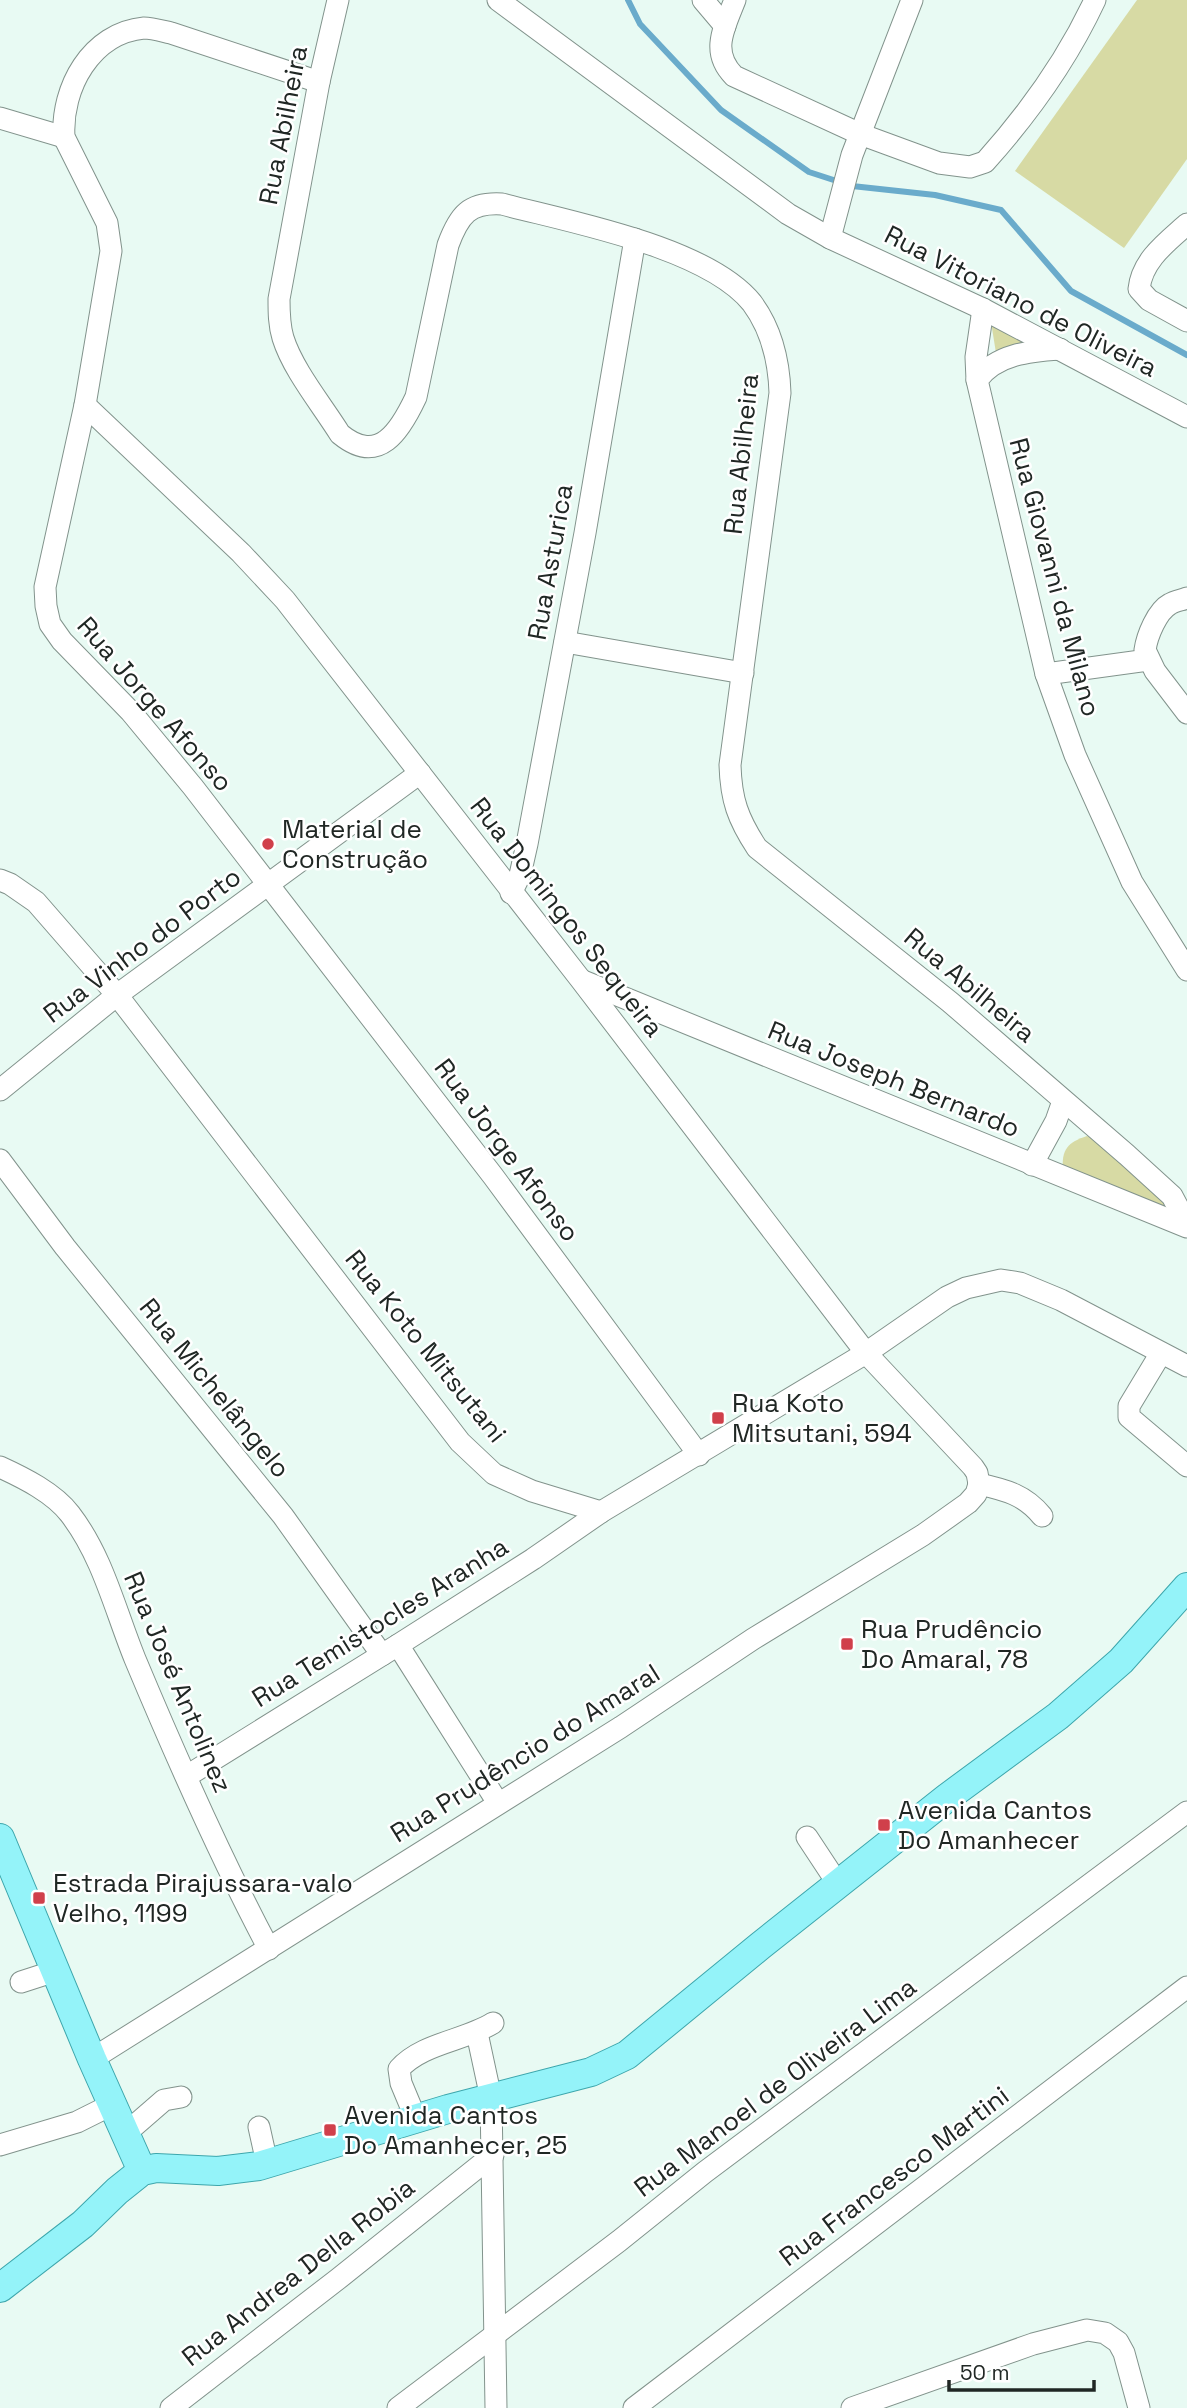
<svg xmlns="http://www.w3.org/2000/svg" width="1187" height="2408" font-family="'Space Grotesk',sans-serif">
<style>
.green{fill:#d7daa4}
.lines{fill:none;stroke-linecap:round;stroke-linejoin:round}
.stream{stroke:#6aabcb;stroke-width:6}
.minor-casing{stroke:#82938c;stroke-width:23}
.major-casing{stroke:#3da6ac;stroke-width:30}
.minor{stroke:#fff;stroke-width:21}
.major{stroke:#94f3f9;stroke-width:28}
.poi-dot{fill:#d0404b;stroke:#fff;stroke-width:2.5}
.labels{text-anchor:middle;stroke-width:5;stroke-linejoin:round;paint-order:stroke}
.street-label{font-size:26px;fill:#202724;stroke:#fff}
.poi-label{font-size:26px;fill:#202724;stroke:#fff;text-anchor:start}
</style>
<rect width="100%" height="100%" fill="#e8faf3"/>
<g class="green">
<path d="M 1137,0 L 1187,0 L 1187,159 L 1124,248 L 1015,171 Z"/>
<path d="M 991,322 L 1039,340 L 996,353 Z"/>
<path d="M 1087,1136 L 1098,1141 L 1174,1208 L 1173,1212 L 1063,1170 C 1061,1150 1068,1142 1087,1136 Z"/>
</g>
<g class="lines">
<path class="stream" d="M 628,0 L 640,24 L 721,110 L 809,172 L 852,186 L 935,195 L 1001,210 L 1071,291 L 1187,355"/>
<defs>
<g id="minor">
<path d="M 338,0 L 319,82 L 279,299 C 279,312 279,325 283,338 C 293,370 322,405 340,434 C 379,466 400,431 416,397 L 448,245 C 459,215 469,202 502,204 C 570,222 707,247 752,303 C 772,330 779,361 780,393 L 730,765 C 731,800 738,819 757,848 L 950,1002 L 1127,1155 L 1172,1196 L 1187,1224"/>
<path d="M 498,0 L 788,214 L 830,238 L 983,309 L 1187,417"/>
<path d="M 703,0 L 725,26"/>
<path d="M 735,0 C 724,28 710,52 734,76 L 860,134 L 939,163 L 970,167 L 985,162 C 1029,113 1067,60 1095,0"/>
<path d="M 319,82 L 171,33 C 162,31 152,28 144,28 C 91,33 61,88 64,137 L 107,223 L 111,251 L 85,405 L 45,587 L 46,606 L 50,624 L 62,641 L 131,712 L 193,787 L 493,1176 L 699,1455"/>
<path d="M 0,118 L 64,137"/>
<path d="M 1187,224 C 1167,242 1142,260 1139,289 L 1149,300 L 1187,321"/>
<path d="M 830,238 L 852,155 L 912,0"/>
<path d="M 1060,349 C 1030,351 996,354 977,380 L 1046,674 L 1075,755 L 1132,882 L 1187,970"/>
<path d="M 977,380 L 976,357 L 983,309"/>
<path d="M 85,405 L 241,553 L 285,600 L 581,980 L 866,1353 L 973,1467 L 977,1473 L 979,1484"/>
<path d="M 1187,598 C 1182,600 1175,601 1170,604 C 1157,611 1147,636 1145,650 L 1155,671 L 1187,713"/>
<path d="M 565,642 L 743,673"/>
<path d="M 1046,674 L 1148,660"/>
<path d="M 0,880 L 10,884 L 36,902 L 117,995 L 460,1442 L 494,1474 L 532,1491 L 601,1512"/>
<path d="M 511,893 L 520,875 L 527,844 L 585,533 L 635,239"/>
<path d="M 583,981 L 1187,1227"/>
<path d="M 0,1090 L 117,995 L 420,773"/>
<path d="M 0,1160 L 65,1247 L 283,1516 L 382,1655"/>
<path d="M 1032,1165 L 1056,1121 L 1063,1101"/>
<path d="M 1161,1353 L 1129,1406 L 1129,1417 L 1187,1466"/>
<path d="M 0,1467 C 24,1478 54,1493 70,1514 C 103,1557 115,1610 135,1659 C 176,1757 219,1855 269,1949"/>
<path d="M 979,1484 C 1006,1490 1025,1495 1042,1516"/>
<path d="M 398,1645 L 498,1803"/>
<path d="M 187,1776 L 398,1645 L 533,1559 L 601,1512 L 866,1353 L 947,1297 L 966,1288 L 1001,1280 L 1020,1283 L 1061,1300 L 1187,1366"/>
<path d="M 807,1837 L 838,1884"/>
<path d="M 21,1982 L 55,1971"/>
<path d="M 477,2033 L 491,2098 L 496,2408"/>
<path d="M 92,2059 L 621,1727 L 753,1639 L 923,1535 L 968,1503 L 976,1494 L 979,1484"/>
<path d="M 416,2119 L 401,2083 L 399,2069 C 422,2043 464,2041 493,2023"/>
<path d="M 259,2127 L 267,2163"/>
<path d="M 126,2133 L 164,2100 L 181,2097"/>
<path d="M 0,2145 L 77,2122 L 111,2105"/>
<path d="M 171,2408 L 338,2279 L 493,2155"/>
<path d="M 398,2408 L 619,2241 L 705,2172 L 1187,1812"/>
<path d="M 634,2408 L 1187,1987"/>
<path d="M 852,2408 L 1033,2344 L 1087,2330 L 1105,2333 L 1118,2342 L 1124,2353 L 1139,2408"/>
</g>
<g id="major">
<path d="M 0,1838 L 92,2059 L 142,2171"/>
<path d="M 0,2288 L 83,2224 L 117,2191 L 142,2171 L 156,2168 L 218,2171 L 259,2166 L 448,2109 L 591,2072 L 627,2055 L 760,1946 L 948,1797 L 1058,1716 L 1121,1661 L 1187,1587"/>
</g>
</defs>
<use href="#minor" class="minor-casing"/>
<use href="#major" class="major-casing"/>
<use href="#minor" class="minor"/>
<use href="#major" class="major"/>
</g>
<g class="poi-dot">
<circle cx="268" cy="844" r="7"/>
<rect x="711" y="1411" width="14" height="14" rx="3.5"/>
<rect x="840" y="1637" width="14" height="14" rx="3.5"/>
<rect x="877" y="1818" width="14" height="14" rx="3.5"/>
<rect x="32" y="1891" width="14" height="14" rx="3.5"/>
<rect x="323" y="2123" width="14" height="14" rx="3.5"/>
</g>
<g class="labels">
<g class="street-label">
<text transform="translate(283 125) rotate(-79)" y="9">Rua Abilheira</text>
<text transform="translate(1021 301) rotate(27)" y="9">Rua Vitoriano de Oliveira</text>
<text transform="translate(741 454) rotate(-84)" y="9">Rua Abilheira</text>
<text transform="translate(550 562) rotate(-80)" y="9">Rua Asturica</text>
<text transform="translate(1055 577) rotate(75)" y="9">Rua Giovanni da Milano</text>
<text transform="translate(155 704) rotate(49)" y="9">Rua Jorge Afonso</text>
<text transform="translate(567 917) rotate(52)" y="9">Rua Domingos Sequeira</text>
<text transform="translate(142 945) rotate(-37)" y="9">Rua Vinho do Porto</text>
<text transform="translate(970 985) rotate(40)" y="9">Rua Abilheira</text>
<text transform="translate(894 1079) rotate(22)" y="9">Rua Joseph Bernardo</text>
<text transform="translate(507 1150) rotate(53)" y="9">Rua Jorge Afonso</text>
<text transform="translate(426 1346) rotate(51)" y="9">Rua Koto Mitsutani</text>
<text transform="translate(215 1388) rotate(51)" y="9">Rua Michelângelo</text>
<text transform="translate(380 1622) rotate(-32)" y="9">Rua Temistocles Aranha</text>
<text transform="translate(178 1682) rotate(67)" y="9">Rua José Antolinez</text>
<text transform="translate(525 1753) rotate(-32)" y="9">Rua Prudêncio do Amaral</text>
<text transform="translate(775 2087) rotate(-37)" y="9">Rua Manoel de Oliveira Lima</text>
<text transform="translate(894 2176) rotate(-37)" y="9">Rua Francesco Martini</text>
<text transform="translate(298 2272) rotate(-38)" y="9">Rua Andrea Della Robia</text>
</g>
<g class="poi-label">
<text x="282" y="838">Material de<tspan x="282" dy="30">Construção</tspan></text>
<text x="732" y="1412">Rua Koto<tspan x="732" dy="30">Mitsutani, 594</tspan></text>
<text x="861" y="1638">Rua Prudêncio<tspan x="861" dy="30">Do Amaral, 78</tspan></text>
<text x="898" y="1819">Avenida Cantos<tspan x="898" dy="30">Do Amanhecer</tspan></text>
<text x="53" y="1892">Estrada Pirajussara-valo<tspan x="53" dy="30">Velho, 1199</tspan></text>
<text x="344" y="2124">Avenida Cantos<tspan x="344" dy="30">Do Amanhecer, 25</tspan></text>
</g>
</g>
<path d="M949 2380v10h145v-10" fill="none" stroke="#202724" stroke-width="3.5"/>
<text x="960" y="2380" font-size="21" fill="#202724" stroke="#ffffff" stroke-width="5" paint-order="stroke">50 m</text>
</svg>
